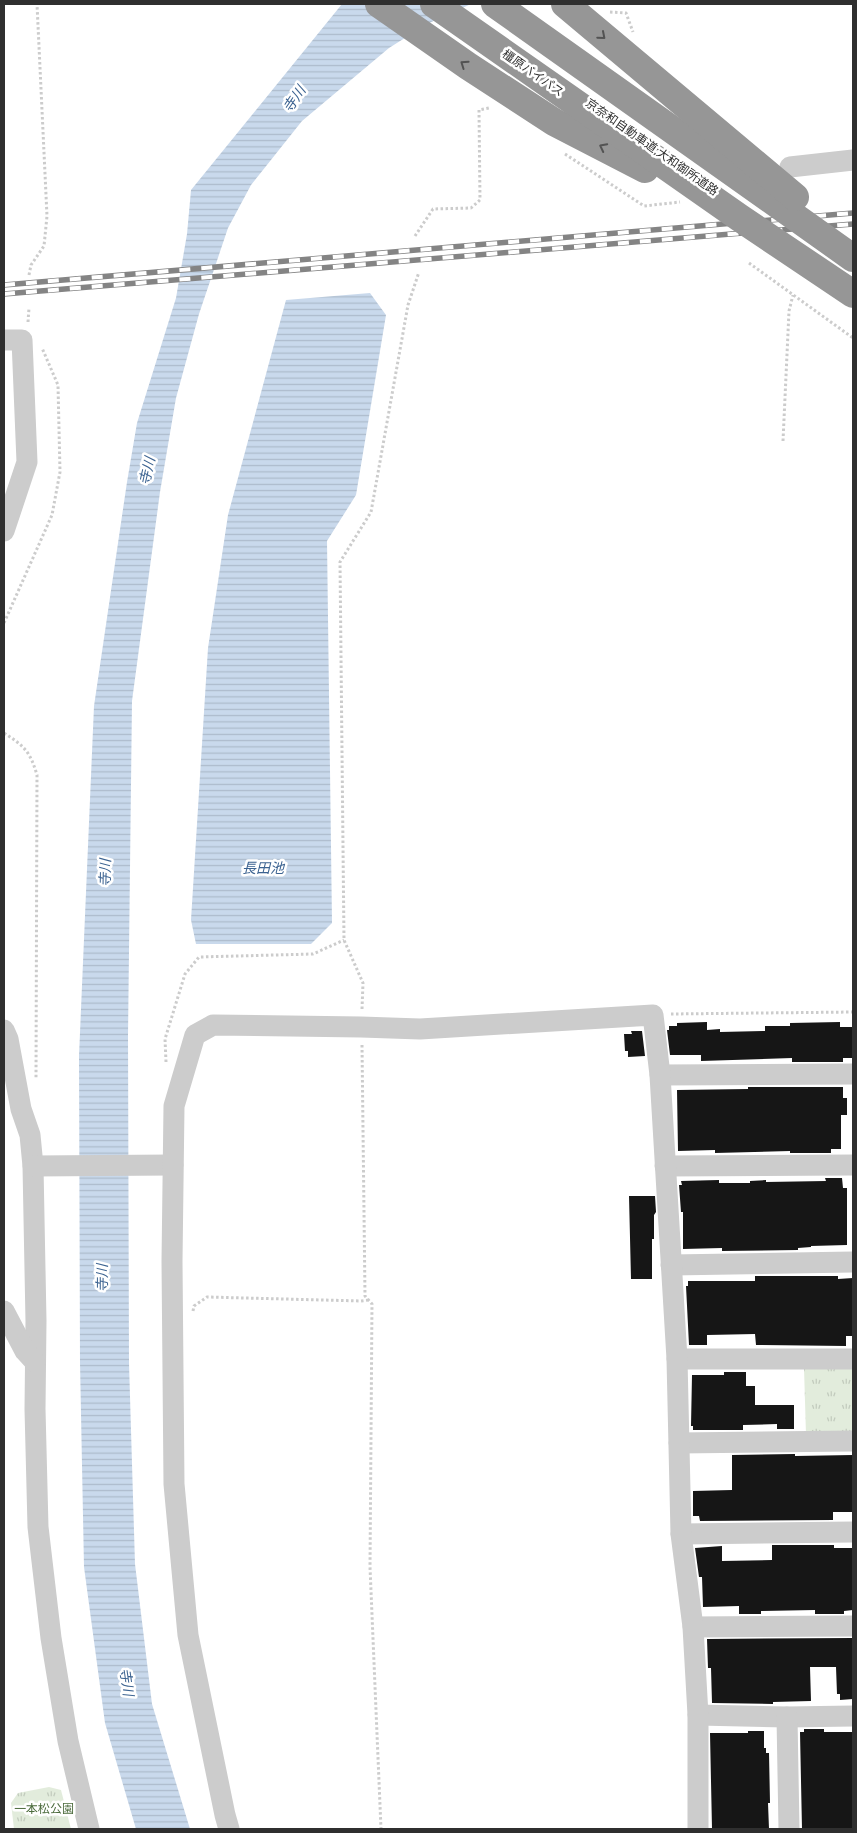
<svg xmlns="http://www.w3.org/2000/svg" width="857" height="1833" font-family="'PT Sans Narrow','Noto Sans JP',sans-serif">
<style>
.park{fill:url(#park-tufts)}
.water{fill:url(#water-rules)}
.building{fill:#161616}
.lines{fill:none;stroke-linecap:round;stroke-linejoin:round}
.path{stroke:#ccc;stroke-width:3;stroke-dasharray:2.5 2.5;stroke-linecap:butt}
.minor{stroke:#ccc;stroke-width:21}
.rail-casing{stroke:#848484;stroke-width:5.5}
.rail{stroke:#fff;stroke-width:4;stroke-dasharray:11;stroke-linecap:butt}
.highway-bridge{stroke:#969696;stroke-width:28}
.oneway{stroke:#535353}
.labels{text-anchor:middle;stroke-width:5;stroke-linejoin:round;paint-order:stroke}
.street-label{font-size:12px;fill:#2f2f2f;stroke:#fff}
.park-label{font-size:12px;fill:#4b6b3c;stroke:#fff}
.water-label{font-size:14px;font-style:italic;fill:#3c6391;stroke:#fff}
</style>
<defs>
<pattern id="park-tufts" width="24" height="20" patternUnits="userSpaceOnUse" patternTransform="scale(1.25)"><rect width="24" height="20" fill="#e2ecdc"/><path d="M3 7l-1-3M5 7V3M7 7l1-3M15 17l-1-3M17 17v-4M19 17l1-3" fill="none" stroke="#c2cbbd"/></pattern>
<pattern id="water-rules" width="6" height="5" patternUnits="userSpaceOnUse" patternTransform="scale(1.25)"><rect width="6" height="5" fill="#c9d9ec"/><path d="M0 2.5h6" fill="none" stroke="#adbbcb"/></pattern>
</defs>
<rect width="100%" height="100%" fill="#fff"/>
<g class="park">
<path d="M 853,1367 L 853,1434 L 806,1435 L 804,1368 Z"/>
<path d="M 49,1787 L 61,1790 L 71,1829 L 14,1829 L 11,1803 L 18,1793 Z"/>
</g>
<g class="water">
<path d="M 342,4 L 471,4 L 427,24 L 389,48 L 302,121 L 251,185 L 228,228 L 199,314 L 176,398 L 160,492 L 132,701 L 128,1036 L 129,1363 L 135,1564 L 152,1704 L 190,1829 L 136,1829 L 105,1723 L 84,1567 L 80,1362 L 79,1056 L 94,706 L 127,482 L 137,423 L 176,298 L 187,234 L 191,190 Z"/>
<path d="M 370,293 L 386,315 L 356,495 L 327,541 L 332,923 L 311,944 L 196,944 L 191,920 L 208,648 L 228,515 L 286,300 Z"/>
</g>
<g class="building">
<path d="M 707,1022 L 707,1030 L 720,1029 L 720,1032 L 763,1031 L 765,1031 L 765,1026 L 790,1026 L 790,1023 L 840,1022 L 840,1027 L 853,1027 L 853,1058 L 843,1058 L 843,1062 L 792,1062 L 792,1058 L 701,1061 L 701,1055 L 670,1055 L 667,1030 L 669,1030 L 669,1026 L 677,1026 L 677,1023 Z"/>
<path d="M 631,1031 L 642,1031 L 645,1056 L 628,1057 L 628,1051 L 625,1051 L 624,1034 L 632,1034 Z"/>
<path d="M 748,1087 L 843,1087 L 843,1098 L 847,1098 L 847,1115 L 841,1115 L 841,1149 L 831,1149 L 831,1153 L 790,1153 L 790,1151 L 715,1153 L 715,1150 L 678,1151 L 677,1090 L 748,1089 Z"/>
<path d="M 825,1178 L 842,1178 L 843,1188 L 847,1188 L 847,1245 L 811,1246 L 811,1247 L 798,1248 L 798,1250 L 722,1251 L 722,1248 L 683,1249 L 683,1212 L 681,1212 L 679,1185 L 682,1185 L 681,1181 L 719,1180 L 719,1183 L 750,1183 L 750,1181 L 766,1180 L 766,1182 L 826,1181 Z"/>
<path d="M 629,1196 L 655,1196 L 656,1212 L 654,1215 L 654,1239 L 652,1239 L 652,1279 L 631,1279 Z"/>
<path d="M 755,1276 L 838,1276 L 838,1279 L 853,1278 L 853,1336 L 846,1336 L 846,1346 L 756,1345 L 755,1334 L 707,1335 L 707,1345 L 689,1345 L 686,1286 L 688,1286 L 688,1281 L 755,1281 Z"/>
<path d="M 724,1372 L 746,1372 L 746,1386 L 755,1386 L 755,1405 L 794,1405 L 794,1429 L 777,1429 L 777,1424 L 743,1425 L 743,1430 L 693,1430 L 693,1426 L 691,1426 L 692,1375 L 724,1375 Z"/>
<path d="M 795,1454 L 795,1456 L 853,1455 L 853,1512 L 833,1512 L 833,1520 L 700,1521 L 699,1516 L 693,1516 L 693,1491 L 732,1490 L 732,1455 Z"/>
<path d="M 772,1545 L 834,1545 L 834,1548 L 853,1548 L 853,1610 L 844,1611 L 844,1614 L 815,1614 L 815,1610 L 761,1611 L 761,1614 L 739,1614 L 739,1606 L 703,1607 L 702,1577 L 699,1577 L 695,1548 L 722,1546 L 722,1561 L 772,1560 Z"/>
<path d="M 853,1638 L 853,1699 L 840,1700 L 840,1694 L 837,1694 L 836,1667 L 810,1667 L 811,1701 L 773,1702 L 773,1704 L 712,1703 L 711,1668 L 708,1668 L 707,1639 Z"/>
<path d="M 804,1729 L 824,1729 L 824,1732 L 853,1732 L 853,1829 L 802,1829 L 800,1732 L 804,1732 Z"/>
<path d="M 748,1731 L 764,1731 L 764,1748 L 766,1748 L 766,1753 L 769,1753 L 770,1803 L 768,1803 L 769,1829 L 712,1829 L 710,1733 L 748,1733 Z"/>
</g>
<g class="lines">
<g class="path">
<path d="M 610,12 L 626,13 L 633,32"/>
<path d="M 565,154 L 644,206 L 680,202"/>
<path d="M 415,236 L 433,209 L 471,208 L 480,200 L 479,110 L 489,108"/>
<path d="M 749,263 L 853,338"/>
<path d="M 29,275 L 31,265 L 44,246 L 47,216 L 37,4"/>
<path d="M 28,322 L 29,308"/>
<path d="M 783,441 L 789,311 L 793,295"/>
<path d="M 4,623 L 52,515 L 60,472 L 58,385 L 42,348"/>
<path d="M 4,733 C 24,746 30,751 37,775 L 36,1078"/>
<path d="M 362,1009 L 363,983 L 344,940 L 340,562 L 371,512 L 408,305 L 419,272"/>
<path d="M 671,1014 L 853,1012"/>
<path d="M 362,1045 L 365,1296 L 372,1304 L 370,1567 L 381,1829"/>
<path d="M 166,1062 L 165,1039 L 185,974 L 199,957 L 313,954 L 344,940"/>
<path d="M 193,1311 L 194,1306 L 207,1297 L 361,1301 L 369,1300"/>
</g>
<g class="minor">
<path d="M 790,167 L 853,160"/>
<path d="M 4,340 L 22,340 L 27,462 L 4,531"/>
<path d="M 4,1030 L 8,1039 L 21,1109 L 30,1135 L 33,1166 L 36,1321 L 35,1409 L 38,1527 L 51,1638 L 68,1741 L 89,1829"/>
<path d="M 660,1075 L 853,1074"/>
<path d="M 33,1166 L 173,1165"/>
<path d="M 665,1166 L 853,1165"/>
<path d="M 671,1265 L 853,1262"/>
<path d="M 4,1311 L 25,1351 L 35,1362"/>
<path d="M 677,1359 L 853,1359"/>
<path d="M 679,1443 L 853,1441"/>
<path d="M 681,1534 L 853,1532"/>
<path d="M 693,1627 L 853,1626"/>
<path d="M 698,1715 L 787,1717 L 853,1716"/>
<path d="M 787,1717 L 789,1829"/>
<path d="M 229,1829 L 225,1815 L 188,1635 L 174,1484 L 172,1261 L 174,1106 L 195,1035 L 213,1025 L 361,1027 L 420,1029 L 653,1015 L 660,1075 L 677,1359 L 681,1534 L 693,1627 L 698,1715 L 698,1829"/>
</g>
<defs>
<g id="rail">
<path d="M 4,285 L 853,213"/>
<path d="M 4,294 L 853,224"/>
</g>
</defs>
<use href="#rail" class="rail-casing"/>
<use href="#rail" class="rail"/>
<g class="highway-bridge">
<path d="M 379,4 L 468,66 L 554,122 L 645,169"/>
<path d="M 434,4 L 740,218 L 853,294"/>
<path d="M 495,4 L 853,258"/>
<path d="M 565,4 L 795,197"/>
</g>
</g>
<defs><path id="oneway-chevron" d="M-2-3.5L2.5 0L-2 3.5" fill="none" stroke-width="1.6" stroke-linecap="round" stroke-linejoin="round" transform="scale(1.25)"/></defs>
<g class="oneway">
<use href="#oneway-chevron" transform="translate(602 36) rotate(41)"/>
<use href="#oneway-chevron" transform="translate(464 64) rotate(-145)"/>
<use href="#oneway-chevron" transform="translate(603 147) rotate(-153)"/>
</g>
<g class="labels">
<g class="street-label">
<text transform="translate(533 73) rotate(35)" y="4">橿原バイパス</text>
<text transform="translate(652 147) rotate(35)" y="4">京奈和自動車道;大和御所道路</text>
</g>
<g class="park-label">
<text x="44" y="1813">一本松公園</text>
</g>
<g class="water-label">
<text transform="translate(294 99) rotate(-56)" y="5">寺川</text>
<text transform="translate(147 471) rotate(-77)" y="5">寺川</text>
<text x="263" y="873">長田池</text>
<text transform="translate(105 873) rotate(-89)" y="5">寺川</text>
<text transform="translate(102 1278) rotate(-90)" y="5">寺川</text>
<text transform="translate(127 1682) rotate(82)" y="5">寺川</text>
</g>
</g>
<rect width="857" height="1833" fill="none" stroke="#2f2f2f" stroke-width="10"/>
</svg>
